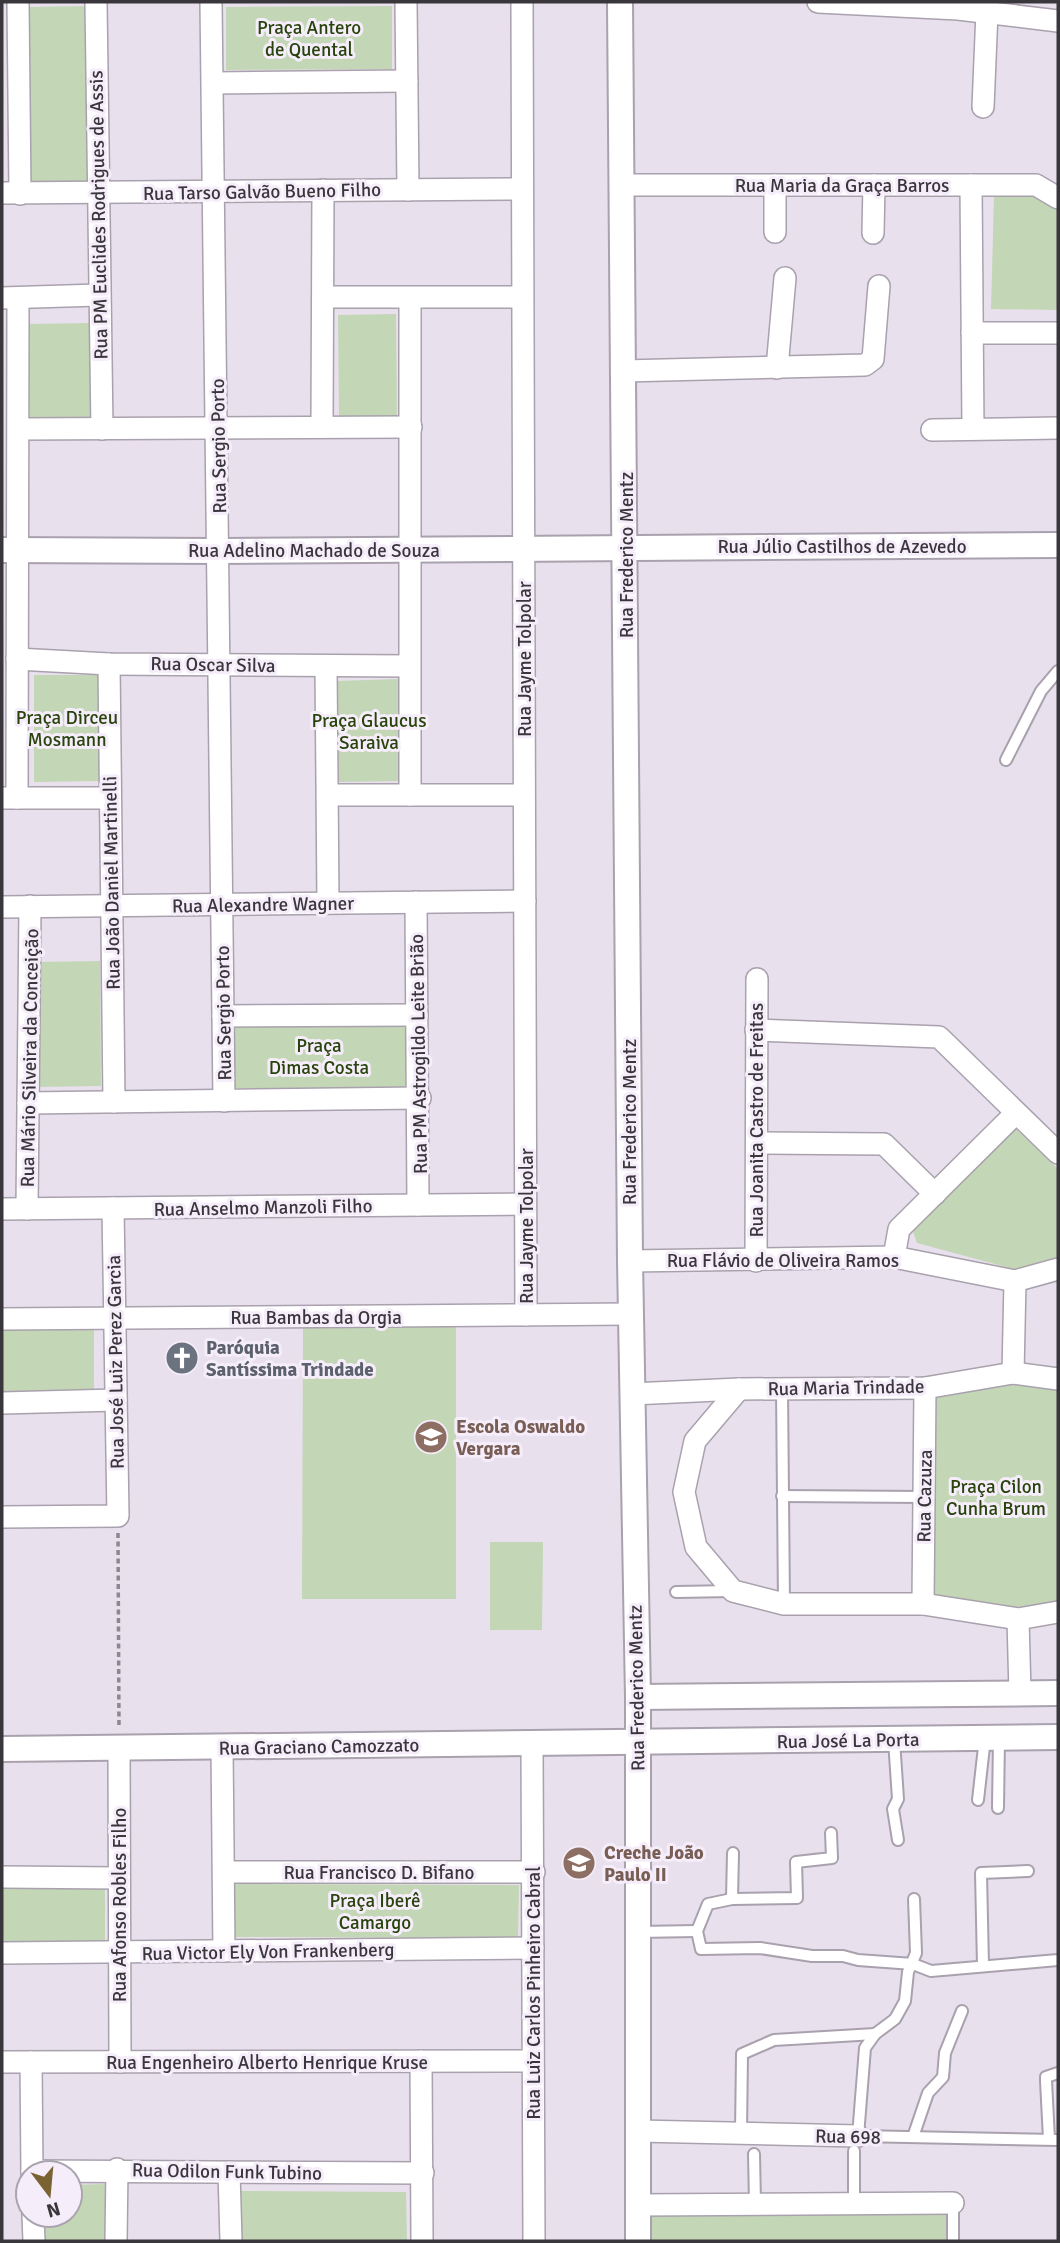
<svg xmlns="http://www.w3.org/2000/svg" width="1060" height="2243" font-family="Signika,sans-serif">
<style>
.green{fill:#c3d6b6}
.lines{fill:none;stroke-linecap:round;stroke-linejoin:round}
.service-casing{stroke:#a9a1ad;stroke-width:14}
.minor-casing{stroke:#a9a1ad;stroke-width:24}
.tertiary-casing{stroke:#a9a1ad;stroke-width:28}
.path{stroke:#8d8790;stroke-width:3.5;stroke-dasharray:5 3.5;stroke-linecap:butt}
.service{stroke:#fff;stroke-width:10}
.minor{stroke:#fff;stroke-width:21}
.tertiary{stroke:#fff;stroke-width:24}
.labels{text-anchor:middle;stroke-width:6;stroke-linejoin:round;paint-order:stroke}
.park-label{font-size:19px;fill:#28440c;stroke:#f6edfa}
.street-label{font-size:19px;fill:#3a373c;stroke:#f6edfa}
.worship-label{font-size:19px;font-weight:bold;fill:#5b616d;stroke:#f6edfa;text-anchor:start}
.education-label{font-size:19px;font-weight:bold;fill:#785e54;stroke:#f6edfa;text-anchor:start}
</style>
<rect width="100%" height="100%" fill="#e9e0ed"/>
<g class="green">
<path d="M 87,6 L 89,187 L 28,188 L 27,7 Z"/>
<path d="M 392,6 L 392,69 L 226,70 L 226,7 Z"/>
<path d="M 994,195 L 1033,196 L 1058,211 L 1058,310 L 991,309 Z"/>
<path d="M 396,314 L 397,417 L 339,418 L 338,315 Z"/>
<path d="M 91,323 L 93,430 L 30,431 L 28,324 Z"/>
<path d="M 34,675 L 99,675 L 99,781 L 34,782 Z"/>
<path d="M 399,679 L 402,781 L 339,782 L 336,681 Z"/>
<path d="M 100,961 L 101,1086 L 37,1087 L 35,962 Z"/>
<path d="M 233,1024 L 406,1024 L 405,1088 L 233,1088 Z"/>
<path d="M 1015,1128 L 1058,1169 L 1058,1259 L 1017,1270 L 917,1243 L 912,1229 Z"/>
<path d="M 303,1326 L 456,1326 L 456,1599 L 302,1599 Z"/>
<path d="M 94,1329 L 94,1392 L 2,1394 L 2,1330 Z"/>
<path d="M 1015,1382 L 1058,1389 L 1058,1603 L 1017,1610 L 934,1596 L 934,1397 Z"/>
<path d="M 490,1542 L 543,1542 L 542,1630 L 490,1630 Z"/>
<path d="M 232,1884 L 519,1885 L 518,1938 L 231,1937 Z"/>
<path d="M 105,1886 L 105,1943 L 2,1943 L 2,1887 Z"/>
<path d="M 105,2184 L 105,2241 L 42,2241 L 42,2215 L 70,2215 L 70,2185 Z"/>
<path d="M 238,2191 L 406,2192 L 407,2241 L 238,2241 Z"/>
<path d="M 950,2205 L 950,2241 L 647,2241 L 647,2210 Z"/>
</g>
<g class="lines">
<defs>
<g id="service">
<path d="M 1006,760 L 1041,691 L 1058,671"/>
<path d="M 782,1388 L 784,1604"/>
<path d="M 782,1496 L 923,1497"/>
<path d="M 676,1592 L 733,1591"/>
<path d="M 894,1740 L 898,1799 L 893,1809 L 898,1840"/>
<path d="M 978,1800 L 985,1738"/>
<path d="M 998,1808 L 999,1738"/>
<path d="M 831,1833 L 832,1858 L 796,1862 L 797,1898 L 732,1899 L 708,1904 L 697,1931 L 701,1949 L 760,1948 L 812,1956 L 843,1956 L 858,1960 L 913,1964 L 931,1971 L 1058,1960"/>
<path d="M 732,1899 L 733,1853"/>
<path d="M 914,1899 L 916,1953 L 908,1972 L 905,2001 L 895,2019 L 875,2034 L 865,2048 L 858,2136 L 1058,2140"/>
<path d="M 637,1932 L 697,1931"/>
<path d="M 983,1966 L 981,1873 L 1028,1871"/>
<path d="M 741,2133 L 742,2054 L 774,2040 L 875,2034"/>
<path d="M 913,2137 L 928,2093 L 943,2077 L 945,2053 L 962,2011"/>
<path d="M 1049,2139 L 1046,2081 L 1046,2077 L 1058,2073"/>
<path d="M 754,2154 L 755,2204"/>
<path d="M 953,2203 L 953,2241"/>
<path d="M 854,2204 L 854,2151"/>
</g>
<g id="minor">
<path d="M 18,2 L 20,194"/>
<path d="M 96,2 L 102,429"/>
<path d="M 211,2 L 224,1101"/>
<path d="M 406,2 L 408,190"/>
<path d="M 522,2 L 526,1315"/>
<path d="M 818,2 L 958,9 L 1058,21"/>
<path d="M 214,83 L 407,81"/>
<path d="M 983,107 L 987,12"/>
<path d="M 623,185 L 1036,185 L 1058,198"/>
<path d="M 971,185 L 973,429"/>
<path d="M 2,193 L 522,189"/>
<path d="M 775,232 L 775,185"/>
<path d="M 873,233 L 874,185"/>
<path d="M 323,297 L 521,297"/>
<path d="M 2,298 L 98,295"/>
<path d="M 410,298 L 410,795"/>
<path d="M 972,333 L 1058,333"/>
<path d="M 777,368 L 785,278"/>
<path d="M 624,371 L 865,365 L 873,359 L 879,286"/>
<path d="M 322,427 L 323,190"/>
<path d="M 20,429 L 411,427"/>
<path d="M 932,430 L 1058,428"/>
<path d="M 17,659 L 109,664 L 409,666"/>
<path d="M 109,664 L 114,1102"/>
<path d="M 326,666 L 328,903"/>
<path d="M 329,795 L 524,795"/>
<path d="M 2,798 L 110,798"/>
<path d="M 17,798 L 18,298"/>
<path d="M 416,902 L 418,1205"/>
<path d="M 2,907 L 525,901"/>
<path d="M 223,1016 L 417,1015"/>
<path d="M 756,1030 L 939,1037 L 1058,1153"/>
<path d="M 28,1103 L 420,1098"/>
<path d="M 758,1143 L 884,1144 L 935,1194"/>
<path d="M 2,1209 L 525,1204"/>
<path d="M 27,1209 L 30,906"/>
<path d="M 894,1257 L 899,1229 L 1016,1113"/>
<path d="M 630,1261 L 894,1257 L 1015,1281 L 1058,1269"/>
<path d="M 756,1261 L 757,979"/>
<path d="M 2,1319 L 631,1314"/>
<path d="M 1013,1373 L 1015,1281"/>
<path d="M 739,1389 L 695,1441 L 684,1492 L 696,1547 L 733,1591 L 784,1604 L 923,1604 L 1018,1619 L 1058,1612"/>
<path d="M 632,1394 L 739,1389 L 925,1388 L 1013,1373 L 1058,1379"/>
<path d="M 2,1403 L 116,1400"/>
<path d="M 2,1517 L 118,1516 L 113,1208"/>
<path d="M 923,1604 L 925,1388"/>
<path d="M 1018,1619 L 1020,1693"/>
<path d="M 532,1744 L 534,2241"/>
<path d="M 222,1747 L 224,1951"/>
<path d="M 119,1748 L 120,2062"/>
<path d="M 224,1872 L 534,1872"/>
<path d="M 2,1877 L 119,1878"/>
<path d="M 2,1953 L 533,1948"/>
<path d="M 421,2061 L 422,2241"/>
<path d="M 2,2062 L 532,2061"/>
<path d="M 31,2062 L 32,2173"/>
<path d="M 638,2131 L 858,2136"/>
<path d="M 32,2171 L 423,2173"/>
<path d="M 229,2172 L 231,2241"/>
<path d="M 638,2205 L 953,2203"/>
<path d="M 33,2215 L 34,2241"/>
<path d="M 116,2241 L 117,2169"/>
</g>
<g id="tertiary">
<path d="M 620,2 L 630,1261 L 638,1697 L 638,2241"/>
<path d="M 2,550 L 219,551 L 1058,545"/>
<path d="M 638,1697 L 1058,1693"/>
<path d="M 2,1749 L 1058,1737"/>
</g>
</defs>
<use href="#service" class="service-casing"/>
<use href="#minor" class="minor-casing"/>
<use href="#tertiary" class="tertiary-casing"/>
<path class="path" d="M 118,1533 L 119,1728"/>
<use href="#service" class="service"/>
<use href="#minor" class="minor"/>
<use href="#tertiary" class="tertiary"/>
</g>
<defs>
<symbol id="church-disc" viewBox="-11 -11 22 22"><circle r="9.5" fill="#6b7280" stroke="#f6edfa"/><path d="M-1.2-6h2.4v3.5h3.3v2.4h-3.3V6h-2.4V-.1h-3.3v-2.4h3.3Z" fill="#fff"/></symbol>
<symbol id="school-disc" viewBox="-11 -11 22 22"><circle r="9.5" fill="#8d6e63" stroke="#f6edfa"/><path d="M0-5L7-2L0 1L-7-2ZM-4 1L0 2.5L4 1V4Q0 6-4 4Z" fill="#fff"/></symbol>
</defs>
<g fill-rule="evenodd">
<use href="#church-disc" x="163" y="1339" width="38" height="38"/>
<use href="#school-disc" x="412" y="1418" width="38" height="38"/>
<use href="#school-disc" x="560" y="1844" width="38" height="38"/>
</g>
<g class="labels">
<g class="park-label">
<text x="309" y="34">Praça Antero<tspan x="309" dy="22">de Quental</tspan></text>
<text x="67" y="724">Praça Dirceu<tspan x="67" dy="22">Mosmann</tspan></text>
<text x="369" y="727">Praça Glaucus<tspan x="369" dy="22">Saraiva</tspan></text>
<text x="319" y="1052">Praça<tspan x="319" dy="22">Dimas Costa</tspan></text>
<text x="996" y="1493">Praça Cilon<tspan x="996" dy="22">Cunha Brum</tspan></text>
<text x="375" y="1907">Praça Iberê<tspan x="375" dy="22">Camargo</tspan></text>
</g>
<g class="street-label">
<text x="842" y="192">Rua Maria da Graça Barros</text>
<text transform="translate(262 191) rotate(-1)" y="7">Rua Tarso Galvão Bueno Filho</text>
<text transform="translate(98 215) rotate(-91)" y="7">Rua PM Euclides Rodrigues de Assis</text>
<text transform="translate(218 446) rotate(-91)" y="7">Rua Sergio Porto</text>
<text x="842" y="553">Rua Júlio Castilhos de Azevedo</text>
<text x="314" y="557">Rua Adelino Machado de Souza</text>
<text transform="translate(626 555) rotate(-90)" y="7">Rua Frederico Mentz</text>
<text transform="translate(524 659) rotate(-90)" y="7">Rua Jayme Tolpolar</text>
<text transform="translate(213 664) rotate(1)" y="7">Rua Oscar Silva</text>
<text transform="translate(111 883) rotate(-91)" y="7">Rua João Daniel Martinelli</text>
<text transform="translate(263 904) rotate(-1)" y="7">Rua Alexandre Wagner</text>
<text transform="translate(223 1013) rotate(-91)" y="7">Rua Sergio Porto</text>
<text transform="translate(418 1054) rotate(-91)" y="7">Rua PM Astrogildo Leite Brião</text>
<text transform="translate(29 1058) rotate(-89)" y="7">Rua Mário Silveira da Conceição</text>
<text transform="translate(756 1120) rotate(-90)" y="7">Rua Joanita Castro de Freitas</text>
<text transform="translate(629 1122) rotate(-90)" y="7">Rua Frederico Mentz</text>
<text transform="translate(263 1207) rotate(-1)" y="7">Rua Anselmo Manzoli Filho</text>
<text transform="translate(526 1226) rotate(-90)" y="7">Rua Jayme Tolpolar</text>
<text x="783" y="1267">Rua Flávio de Oliveira Ramos</text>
<text x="316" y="1324">Rua Bambas da Orgia</text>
<text transform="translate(115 1362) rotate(-91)" y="7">Rua José Luiz Perez Garcia</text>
<text transform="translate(846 1387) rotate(-1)" y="7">Rua Maria Trindade</text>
<text transform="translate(924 1496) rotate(-89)" y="7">Rua Cazuza</text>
<text transform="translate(636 1688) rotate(-91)" y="7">Rua Frederico Mentz</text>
<text transform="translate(848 1740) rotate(-1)" y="7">Rua José La Porta</text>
<text transform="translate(319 1746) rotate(-1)" y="7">Rua Graciano Camozzato</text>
<text x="379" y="1879">Rua Francisco D. Bifano</text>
<text transform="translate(119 1905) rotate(-90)" y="7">Rua Afonso Robles Filho</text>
<text transform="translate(268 1951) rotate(-1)" y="7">Rua Victor Ely Von Frankenberg</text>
<text transform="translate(533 1993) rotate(-90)" y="7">Rua Luiz Carlos Pinheiro Cabral</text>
<text x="267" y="2069">Rua Engenheiro Alberto Henrique Kruse</text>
<text transform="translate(848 2136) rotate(1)" y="7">Rua 698</text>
<text transform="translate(227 2171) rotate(1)" y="7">Rua Odilon Funk Tubino</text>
</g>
<g class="worship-label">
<text x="206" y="1354">Paróquia<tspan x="206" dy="22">Santíssima Trindade</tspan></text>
</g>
<g class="education-label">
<text x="456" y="1433">Escola Oswaldo<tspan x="456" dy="22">Vergara</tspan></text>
<text x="604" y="1859">Creche João<tspan x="604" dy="22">Paulo II</tspan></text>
</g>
</g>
<rect width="1060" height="2243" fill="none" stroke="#3a373c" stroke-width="7"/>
<g transform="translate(49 2194) rotate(164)"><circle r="33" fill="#f6edfa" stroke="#aba4ae" stroke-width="2"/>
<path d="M0-5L12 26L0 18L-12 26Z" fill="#7b6233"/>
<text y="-10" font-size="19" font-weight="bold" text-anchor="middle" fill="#3a373c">N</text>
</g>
</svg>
